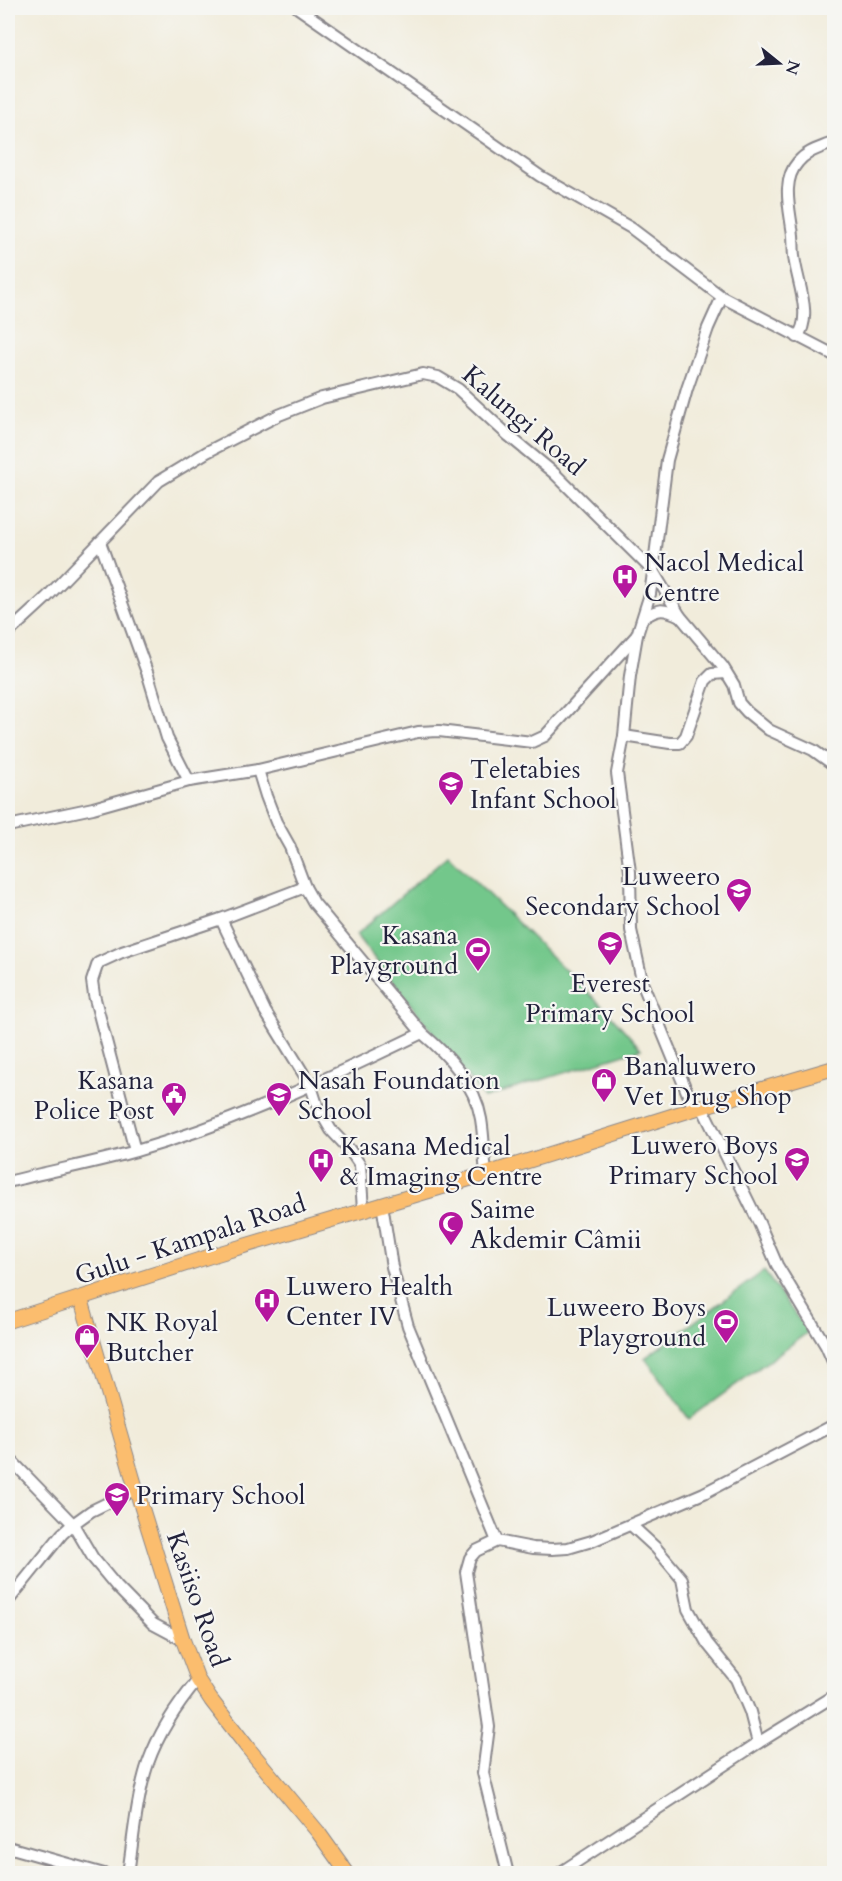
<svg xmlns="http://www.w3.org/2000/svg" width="842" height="1881" font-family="Cardo,serif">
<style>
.grass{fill:#73c78b;stroke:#4a7463;stroke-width:1.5}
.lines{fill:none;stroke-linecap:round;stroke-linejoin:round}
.minor-casing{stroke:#8a878b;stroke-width:14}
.major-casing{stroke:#8a878b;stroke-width:16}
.minor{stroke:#fff;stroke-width:10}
.major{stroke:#fbbd6e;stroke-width:14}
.labels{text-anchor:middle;stroke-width:4.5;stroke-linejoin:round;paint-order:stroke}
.street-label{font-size:26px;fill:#22223b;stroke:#f6f6f2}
.poi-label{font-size:26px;fill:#22223b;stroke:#f6f6f2;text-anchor:start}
</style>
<rect width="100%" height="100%" fill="#f6f6f2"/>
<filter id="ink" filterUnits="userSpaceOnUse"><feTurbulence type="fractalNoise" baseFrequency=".0167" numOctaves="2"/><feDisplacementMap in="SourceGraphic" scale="12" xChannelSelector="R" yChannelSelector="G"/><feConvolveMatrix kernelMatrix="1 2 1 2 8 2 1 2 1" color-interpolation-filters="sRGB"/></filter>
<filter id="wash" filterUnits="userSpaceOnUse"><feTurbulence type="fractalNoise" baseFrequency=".008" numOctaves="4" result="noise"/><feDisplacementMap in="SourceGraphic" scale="24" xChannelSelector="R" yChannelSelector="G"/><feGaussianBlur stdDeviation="1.35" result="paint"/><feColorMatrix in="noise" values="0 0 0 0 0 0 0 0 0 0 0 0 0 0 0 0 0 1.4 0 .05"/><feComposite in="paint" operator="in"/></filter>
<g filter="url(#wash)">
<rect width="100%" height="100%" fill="#f1ecdb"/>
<g class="grass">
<path d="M 448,855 L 608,1012 L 641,1049 L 484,1098 L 356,935 Z"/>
<path d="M 764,1271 L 808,1332 L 689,1419 L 645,1358 Z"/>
</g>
</g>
<g filter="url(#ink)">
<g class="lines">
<defs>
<g id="minor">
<path d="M 298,8 L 540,176 L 631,228 L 722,297 L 834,355"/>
<path d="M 797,337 C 814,317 796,279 794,256 C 793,247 794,238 792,228 C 789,206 782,180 798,162 C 808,150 822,148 834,142"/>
<path d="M 100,542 L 148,675 L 167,738 L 189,781"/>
<path d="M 643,618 C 659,608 663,608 680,616"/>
<path d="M 8,633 L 46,598 L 159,481 L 207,452 L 279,415 L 322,398 L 423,374 L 438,377 L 458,389 L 509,436 L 554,473 L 653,571 L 680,616 L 723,667 L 734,685 L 739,703 L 747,712 L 769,730 L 813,750 L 834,765"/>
<path d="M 624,736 L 670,743 L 680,743 L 686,736 L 705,681 L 712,674 L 726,673"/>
<path d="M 258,770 L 266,796 L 276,822 L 290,847 L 305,887 L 314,903 L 422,1033 C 448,1055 475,1083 481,1119 C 484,1137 484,1156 486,1174"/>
<path d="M 8,826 L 93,808 L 189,781 L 258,770 L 418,732 L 439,731 L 532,742 L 545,736 L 637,635"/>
<path d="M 221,919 L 265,1011 L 311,1086 L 318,1108 L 331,1130 L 349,1149 L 360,1165 L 363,1210"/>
<path d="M 702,1107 L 759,1223 L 777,1265 L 826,1346 L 834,1364"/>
<path d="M 694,1109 L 643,985 L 631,930 L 630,872 L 617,773 L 624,736 L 630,676 L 637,635 L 650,594 L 652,580 L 667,460 L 687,389 L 708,328 L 722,297"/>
<path d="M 135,1151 L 94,995 L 92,981 L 98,963 L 122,952 L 221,919 L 305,887"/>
<path d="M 8,1182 C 50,1171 94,1163 136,1151 C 236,1122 329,1078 422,1033"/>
<path d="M 382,1204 L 392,1267 L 408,1326 L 497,1541"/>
<path d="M 8,1457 L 73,1524 L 93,1558 L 117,1587 L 153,1624 L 183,1640"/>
<path d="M 631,1525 L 656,1548 L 682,1579 L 688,1609 L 707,1643 L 736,1679 L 750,1712 L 758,1743"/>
<path d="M 8,1601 L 62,1534 L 73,1524 L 91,1511 L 136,1489"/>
<path d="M 8,1847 L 104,1874"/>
<path d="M 128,1874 C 133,1840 137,1795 148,1763 C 159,1732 177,1705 198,1680"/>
<path d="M 508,1874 L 483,1773 L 489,1727 L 466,1572 L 470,1558 L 476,1551 L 497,1541 L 533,1548 L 552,1549 L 568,1548 L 592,1541 L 704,1493 L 834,1425"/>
<path d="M 558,1874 L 758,1743 L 834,1696"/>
</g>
<g id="major">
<path d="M 81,1299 L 136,1489 L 183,1640 L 198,1680 L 211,1700 L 248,1748 L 318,1832 L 348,1874"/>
<path d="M 8,1321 L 217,1254 L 486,1174 L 694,1109 L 834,1068"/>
</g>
</defs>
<use href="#minor" class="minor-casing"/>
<use href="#major" class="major-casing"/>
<use href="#minor" class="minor"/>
<use href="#major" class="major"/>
</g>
</g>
<defs>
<symbol id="hospital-pin" viewBox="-11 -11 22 30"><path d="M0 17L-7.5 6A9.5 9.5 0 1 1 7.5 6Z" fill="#b5179e" stroke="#f6f6f2"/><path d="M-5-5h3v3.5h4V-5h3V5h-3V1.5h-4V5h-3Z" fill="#fff"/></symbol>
<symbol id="school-pin" viewBox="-11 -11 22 30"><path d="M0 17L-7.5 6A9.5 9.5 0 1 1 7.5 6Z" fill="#b5179e" stroke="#f6f6f2"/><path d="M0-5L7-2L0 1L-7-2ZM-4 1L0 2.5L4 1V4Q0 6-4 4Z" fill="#fff"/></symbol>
<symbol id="stadium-pin" viewBox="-11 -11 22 30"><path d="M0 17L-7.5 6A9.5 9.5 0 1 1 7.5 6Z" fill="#b5179e" stroke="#f6f6f2"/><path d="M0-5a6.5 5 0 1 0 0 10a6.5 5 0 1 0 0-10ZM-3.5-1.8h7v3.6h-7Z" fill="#fff"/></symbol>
<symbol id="shop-pin" viewBox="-11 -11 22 30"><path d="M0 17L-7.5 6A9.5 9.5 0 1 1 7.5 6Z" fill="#b5179e" stroke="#f6f6f2"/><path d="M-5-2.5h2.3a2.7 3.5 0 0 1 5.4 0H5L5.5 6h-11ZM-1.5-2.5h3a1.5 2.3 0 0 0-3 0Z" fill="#fff"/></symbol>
<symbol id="civic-pin" viewBox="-11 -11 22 30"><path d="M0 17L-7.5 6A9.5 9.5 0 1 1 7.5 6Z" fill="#b5179e" stroke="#f6f6f2"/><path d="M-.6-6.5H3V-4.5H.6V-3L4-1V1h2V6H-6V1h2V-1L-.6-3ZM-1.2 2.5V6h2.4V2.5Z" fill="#fff"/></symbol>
<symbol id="mosque-pin" viewBox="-11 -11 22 30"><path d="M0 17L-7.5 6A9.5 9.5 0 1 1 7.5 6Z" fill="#b5179e" stroke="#f6f6f2"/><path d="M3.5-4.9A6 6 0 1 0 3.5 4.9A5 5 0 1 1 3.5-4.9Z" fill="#fff"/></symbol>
</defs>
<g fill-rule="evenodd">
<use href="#hospital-pin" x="610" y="562" width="30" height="40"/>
<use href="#school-pin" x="436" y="769" width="30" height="40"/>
<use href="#school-pin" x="724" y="876" width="30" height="40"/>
<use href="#school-pin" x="595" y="929" width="30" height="40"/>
<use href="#stadium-pin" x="463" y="935" width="30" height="40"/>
<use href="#shop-pin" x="589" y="1066" width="30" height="40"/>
<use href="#civic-pin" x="159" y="1080" width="30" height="40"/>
<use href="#school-pin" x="264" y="1080" width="30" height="40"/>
<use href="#school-pin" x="782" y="1145" width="30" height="40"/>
<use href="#hospital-pin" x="306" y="1146" width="30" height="40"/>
<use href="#mosque-pin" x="436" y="1209" width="30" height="40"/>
<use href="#hospital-pin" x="252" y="1286" width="30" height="40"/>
<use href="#stadium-pin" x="711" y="1307" width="30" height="40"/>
<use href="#shop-pin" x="72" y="1322" width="30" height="40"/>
<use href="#school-pin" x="102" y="1480" width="30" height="40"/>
</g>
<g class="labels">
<g class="street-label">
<text transform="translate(524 420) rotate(41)" y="9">Kalungi Road</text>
<text transform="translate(190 1239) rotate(-18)" y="9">Gulu - Kampala Road</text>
<text transform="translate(198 1599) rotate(71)" y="9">Kasiiso Road</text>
</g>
<g class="poi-label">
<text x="644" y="571">Nacol Medical<tspan x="644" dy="30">Centre</tspan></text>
<text x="470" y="778">Teletabies<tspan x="470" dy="30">Infant School</tspan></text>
<text x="720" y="885" text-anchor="end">Luweero<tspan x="720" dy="30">Secondary School</tspan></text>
<text x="458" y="944" text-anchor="end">Kasana<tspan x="458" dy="30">Playground</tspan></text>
<text x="610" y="992" text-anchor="middle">Everest<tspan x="610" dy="30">Primary School</tspan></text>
<text x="624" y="1075">Banaluwero<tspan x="624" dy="30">Vet Drug Shop</tspan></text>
<text x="154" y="1089" text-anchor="end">Kasana<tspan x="154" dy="30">Police Post</tspan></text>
<text x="298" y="1089">Nasah Foundation<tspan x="298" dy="30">School</tspan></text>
<text x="778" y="1154" text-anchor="end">Luwero Boys<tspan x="778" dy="30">Primary School</tspan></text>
<text x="340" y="1155">Kasana Medical<tspan x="340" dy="30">&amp; Imaging Centre</tspan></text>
<text x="470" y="1218">Saime<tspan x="470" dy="30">Akdemir Câmii</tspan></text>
<text x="286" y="1295">Luwero Health<tspan x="286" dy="30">Center IV</tspan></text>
<text x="706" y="1316" text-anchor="end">Luweero Boys<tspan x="706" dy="30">Playground</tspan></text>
<text x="106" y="1331">NK Royal<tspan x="106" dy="30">Butcher</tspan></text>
<text x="136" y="1504">Primary School</text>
</g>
</g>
<rect width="842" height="1881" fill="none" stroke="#f6f6f2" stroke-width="30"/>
<g transform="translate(779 63) rotate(108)" stroke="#f6f6f2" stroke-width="4.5" paint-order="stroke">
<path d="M0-4.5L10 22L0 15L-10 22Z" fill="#22223b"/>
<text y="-9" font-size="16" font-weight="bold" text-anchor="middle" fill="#22223b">N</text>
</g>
</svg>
